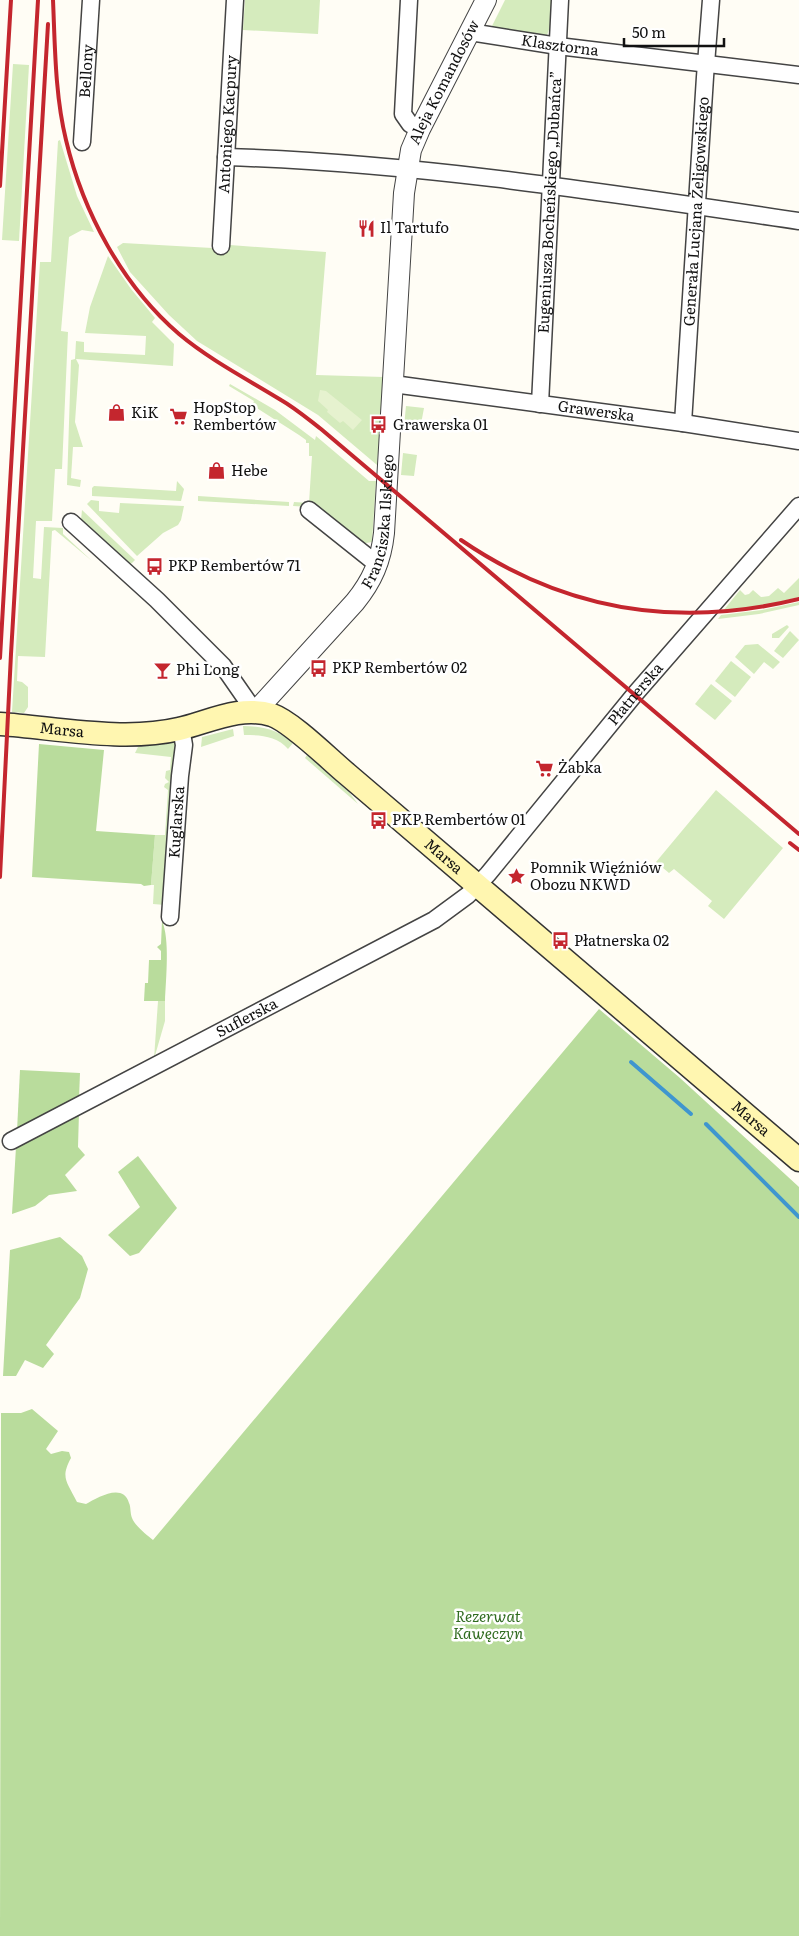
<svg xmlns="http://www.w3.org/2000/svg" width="799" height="1936" font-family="Literata,serif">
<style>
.green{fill:#d5ebbd}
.forest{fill:#b9dc9c}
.pitch{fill:#e6f2cf}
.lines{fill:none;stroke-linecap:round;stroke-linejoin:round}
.stream{stroke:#3f96cf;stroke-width:4}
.minor-casing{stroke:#444;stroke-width:19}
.tertiary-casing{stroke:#444;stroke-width:22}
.secondary-casing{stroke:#333;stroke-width:25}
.minor{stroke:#fff;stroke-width:16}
.tertiary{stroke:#fff;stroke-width:20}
.secondary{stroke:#fff6b0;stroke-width:22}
.rail{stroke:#c4262e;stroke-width:4}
.labels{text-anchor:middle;stroke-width:5;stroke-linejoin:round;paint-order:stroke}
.street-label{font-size:15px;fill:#111;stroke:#fff}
.poi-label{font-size:15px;fill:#111;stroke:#fff;text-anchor:start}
.park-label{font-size:15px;font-style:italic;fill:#2f6b1f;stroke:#fff}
</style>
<rect width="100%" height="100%" fill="#fffdf5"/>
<g class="green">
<path d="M 245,0 L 320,0 L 318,34 L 243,30 Z"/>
<path d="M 505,0 L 554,0 L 552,27 L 550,27 L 547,35 L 493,28 L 492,26 Z"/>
<path d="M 13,64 L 29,65 L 19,241 L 2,240 Z"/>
<path d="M 60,140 L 77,196 L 94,232 L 82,230 L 69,237 L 61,331 L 68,332 L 62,469 L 55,469 L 52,521 L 36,521 L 33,578 L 41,579 L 44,527 L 63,528 L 63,534 L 92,561 L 55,530 L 52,531 L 45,657 L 18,656 L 17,681 L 22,682 L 28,687 L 28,707 L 24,713 L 12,712 L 40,262 L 51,262 L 58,141 Z"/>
<path d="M 123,243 L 230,249 L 230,245 L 326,252 L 316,375 L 384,377 L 377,465 L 318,415 L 197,341 L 169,315 L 130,272 L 117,247 Z"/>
<path d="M 108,256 L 131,289 L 155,318 L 152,322 L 174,344 L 173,366 L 76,359 L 79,365 L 75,422 L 83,447 L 73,447 L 71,478 L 81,480 L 80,487 L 67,485 L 71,360 L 75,359 L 76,341 L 84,342 L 84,352 L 145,355 L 146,336 L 85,333 L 90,307 Z"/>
<path d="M 230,384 L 275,410 L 315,440 L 316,436 L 369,481 L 376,481 L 372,542 L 366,543 L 364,545 L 311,507 L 293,506 L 294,502 L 309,503 L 312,456 L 309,456 L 309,443 L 306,443 L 306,440 L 299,435 L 252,405 L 254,401 L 229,386 Z"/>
<path d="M 406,406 L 424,408 L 420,429 L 404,427 Z"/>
<path d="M 403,453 L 417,455 L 414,476 L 401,475 Z"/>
<path d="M 177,481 L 184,489 L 181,501 L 92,496 L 92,488 L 94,486 L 176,491 Z"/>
<path d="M 198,496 L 289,502 L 289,506 L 198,501 Z"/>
<path d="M 91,500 L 99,501 L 99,511 L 119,513 L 120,503 L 184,506 L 181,520 L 178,525 L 163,533 L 137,556 L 87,504 Z"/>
<path d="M 82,510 L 135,560 L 132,563 L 130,564 L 104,544 L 81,520 Z"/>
<path d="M 799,578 L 799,597 L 762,606 L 723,611 L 740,590 L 745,595 L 749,594 L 753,590 L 761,597 L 769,596 L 778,588 L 784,593 Z"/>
<path d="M 799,602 L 799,605 L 759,614 L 718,619 L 721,615 L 762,610 Z"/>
<path d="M 787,625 L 789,627 L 779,638 L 772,638 L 772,634 Z"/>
<path d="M 790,631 L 799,640 L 783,658 L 774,651 Z"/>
<path d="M 758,644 L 780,662 L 773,669 L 764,662 L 754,674 L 735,657 L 745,645 Z"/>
<path d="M 731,661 L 751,677 L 735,697 L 715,681 Z"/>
<path d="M 711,684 L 732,701 L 715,720 L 695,704 Z"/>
<path d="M 243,726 C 264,726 278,730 293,743 L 288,749 C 277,736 260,735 244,735 Z"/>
<path d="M 233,729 L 234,736 L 201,747 L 202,737 Z"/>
<path d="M 178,742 L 165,905 L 153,904 L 154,885 L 151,885 L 155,835 L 165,835 L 168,790 L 164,787 L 165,784 L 169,782 L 165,778 L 166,771 L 170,770 L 171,757 L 135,753 L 138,747 Z"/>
<path d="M 307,755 L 349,792 L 358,804 L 305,758 Z"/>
<path d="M 716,790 L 783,848 L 724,919 L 708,906 L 712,901 L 674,869 L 669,873 L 656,862 Z"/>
<path d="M 158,1001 L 165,1001 L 165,1021 L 154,1059 Z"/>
</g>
<g class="forest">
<path d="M 39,744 L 104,750 L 96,831 L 155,835 L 151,885 L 144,886 L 141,884 L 32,877 Z"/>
<path d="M 162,921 C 170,939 166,978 165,1001 L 144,1001 L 145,983 L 148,983 L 149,960 L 161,960 L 161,951 L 157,947 L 161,944 Z"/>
<path d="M 599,1009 L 680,1078 L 799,1187 L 799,1936 L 0,1936 L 1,1413 L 21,1413 L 32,1409 L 58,1431 L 46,1449 L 51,1454 L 62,1451 L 69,1452 L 71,1458 C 60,1478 67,1482 77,1502 L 86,1504 C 97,1498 123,1482 129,1503 C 131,1507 130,1513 132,1518 C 135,1526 147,1535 153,1540 Z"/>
<path d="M 20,1070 L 80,1073 L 79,1098 L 17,1131 Z"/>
<path d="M 79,1112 L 78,1147 L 85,1155 L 65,1175 L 77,1191 L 49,1195 L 35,1206 L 12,1214 L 16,1147 Z"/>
<path d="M 138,1156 L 177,1208 L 139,1253 L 130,1256 L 108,1235 L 140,1207 L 118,1172 Z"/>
<path d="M 60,1237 L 82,1256 L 88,1269 L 80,1298 L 46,1345 L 54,1354 L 43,1368 L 25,1360 L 16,1376 L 3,1376 L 10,1250 Z"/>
</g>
<path class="pitch" d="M 320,390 L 326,391 L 362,420 L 353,430 L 343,421 L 340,423 L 327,412 L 328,410 L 318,401 Z"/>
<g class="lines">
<g class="stream">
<path d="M 631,1062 L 691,1114"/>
<path d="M 706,1124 L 799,1217"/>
</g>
<defs>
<g id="minor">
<path d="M 409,0 L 403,114 L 410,124 L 420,129"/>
<path id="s1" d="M 470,32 L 558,46 L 799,75"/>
<path id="s2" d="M 82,142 L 91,0"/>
<path d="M 226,157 C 419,163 609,193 799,221"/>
<path id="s3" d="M 221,246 L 235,0"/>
<path id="s4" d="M 393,384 L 683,423 L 799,441"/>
<path id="s5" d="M 540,404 L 560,0"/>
<path id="s6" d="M 683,423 L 705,77 L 711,0"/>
<path d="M 309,510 L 378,565"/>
<path d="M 71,522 L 157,600 L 223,666 L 255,712"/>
<path id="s7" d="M 170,917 L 180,776 L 184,745 L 181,728"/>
<path id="s8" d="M 11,1141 L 434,920 L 468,895 L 488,874 L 635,694 L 799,506"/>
</g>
<g id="tertiary">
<path id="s9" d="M 255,712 L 355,602 C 372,581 381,561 384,533 L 404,193 L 411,150 L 420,129 L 486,0"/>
</g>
<g id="secondary">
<path id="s10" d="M 0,724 C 57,728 124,742 179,729 C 209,722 240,705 272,715 C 292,722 329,759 347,774 L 799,1160"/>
</g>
</defs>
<use href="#minor" class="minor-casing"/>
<use href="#tertiary" class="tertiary-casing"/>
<use href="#secondary" class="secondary-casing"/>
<use href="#minor" class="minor"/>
<use href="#tertiary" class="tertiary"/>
<use href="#secondary" class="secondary"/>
<g class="rail">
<path d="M 53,0 C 55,46 55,95 66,140 C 83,212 122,285 179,334 C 210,360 247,379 281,400 C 295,408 308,419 321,429 L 799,834"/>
<path d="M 0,186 L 11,0"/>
<path d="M 461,540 C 565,611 677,629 799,599"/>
<path d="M 0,658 L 38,0"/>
<path d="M 790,843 L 799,850"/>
<path d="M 0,877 L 11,654 L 48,24"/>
</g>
</g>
<defs>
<symbol id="restaurant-bare" viewBox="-9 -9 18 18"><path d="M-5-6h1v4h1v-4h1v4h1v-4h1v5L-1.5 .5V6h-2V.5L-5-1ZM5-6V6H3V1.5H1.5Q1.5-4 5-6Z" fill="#c4262e" stroke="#fff" stroke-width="2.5" paint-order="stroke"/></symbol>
<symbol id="shop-bare" viewBox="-9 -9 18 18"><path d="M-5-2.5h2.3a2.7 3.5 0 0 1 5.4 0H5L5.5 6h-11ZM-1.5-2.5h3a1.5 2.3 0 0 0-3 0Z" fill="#c4262e" stroke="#fff" stroke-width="2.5" paint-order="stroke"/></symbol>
<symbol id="supermarket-bare" viewBox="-9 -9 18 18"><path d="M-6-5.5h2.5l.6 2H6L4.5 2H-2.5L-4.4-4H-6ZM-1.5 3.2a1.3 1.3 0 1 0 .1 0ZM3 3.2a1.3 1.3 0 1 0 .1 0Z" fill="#c4262e" stroke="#fff" stroke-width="2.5" paint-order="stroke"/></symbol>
<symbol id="bus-bare" viewBox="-9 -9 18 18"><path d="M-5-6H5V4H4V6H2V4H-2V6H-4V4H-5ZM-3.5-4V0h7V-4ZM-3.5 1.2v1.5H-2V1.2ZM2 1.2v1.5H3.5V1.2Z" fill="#c4262e" stroke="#fff" stroke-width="2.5" paint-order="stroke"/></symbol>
<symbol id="bar-bare" viewBox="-9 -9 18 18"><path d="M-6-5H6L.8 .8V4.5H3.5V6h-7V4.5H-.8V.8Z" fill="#c4262e" stroke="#fff" stroke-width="2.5" paint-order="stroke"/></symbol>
<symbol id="sight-bare" viewBox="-9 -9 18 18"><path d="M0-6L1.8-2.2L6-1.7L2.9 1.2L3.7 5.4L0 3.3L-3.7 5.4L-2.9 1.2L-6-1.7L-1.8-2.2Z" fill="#c4262e" stroke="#fff" stroke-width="2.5" paint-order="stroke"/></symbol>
</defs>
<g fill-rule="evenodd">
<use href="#restaurant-bare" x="354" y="216" width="25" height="25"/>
<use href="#shop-bare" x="104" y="400" width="25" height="25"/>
<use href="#supermarket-bare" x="166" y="404" width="25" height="25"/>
<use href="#bus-bare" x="366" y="412" width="25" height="25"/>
<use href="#shop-bare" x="204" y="458" width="25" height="25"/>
<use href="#bus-bare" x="142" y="554" width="25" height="25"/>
<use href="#bus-bare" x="306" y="656" width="25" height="25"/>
<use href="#bar-bare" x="150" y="658" width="25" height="25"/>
<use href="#supermarket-bare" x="532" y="756" width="25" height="25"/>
<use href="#bus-bare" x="366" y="808" width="25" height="25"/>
<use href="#sight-bare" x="504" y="864" width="25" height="25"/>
<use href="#bus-bare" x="548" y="928" width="25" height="25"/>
</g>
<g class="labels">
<g class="street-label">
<text dy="5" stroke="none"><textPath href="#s1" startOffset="91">Klasztorna</textPath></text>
<text dy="5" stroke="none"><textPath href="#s2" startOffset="71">Bellony</textPath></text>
<text dy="5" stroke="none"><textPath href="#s9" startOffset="684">Aleja Komandosów</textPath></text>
<text dy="5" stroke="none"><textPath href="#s3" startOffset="122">Antoniego Kacpury</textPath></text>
<text dy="5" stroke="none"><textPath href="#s5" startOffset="202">Eugeniusza Bocheńskiego „Dubańca”</textPath></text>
<text dy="5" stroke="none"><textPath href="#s6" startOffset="212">Generała Lucjana Żeligowskiego</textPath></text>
<text dy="5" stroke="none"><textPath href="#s4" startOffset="205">Grawerska</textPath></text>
<text dy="5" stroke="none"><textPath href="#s9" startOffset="235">Franciszka Ilskiego</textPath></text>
<text dy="5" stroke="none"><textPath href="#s8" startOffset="781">Płatnerska</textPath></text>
<text dy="5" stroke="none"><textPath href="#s10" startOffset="62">Marsa</textPath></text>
<text dy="5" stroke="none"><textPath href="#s7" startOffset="95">Kuglarska</textPath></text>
<text dy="5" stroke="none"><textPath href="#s10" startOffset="498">Marsa</textPath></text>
<text dy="5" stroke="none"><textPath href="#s8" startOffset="266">Suflerska</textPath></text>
<text dy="5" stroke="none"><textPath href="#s10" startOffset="902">Marsa</textPath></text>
</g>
<g class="poi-label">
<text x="380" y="233">Il Tartufo</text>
<text x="193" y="413">HopStop<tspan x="193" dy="17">Rembertów</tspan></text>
<text x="131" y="418">KiK</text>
<text x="393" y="430">Grawerska 01</text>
<text x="231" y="476">Hebe</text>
<text x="168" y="571">PKP Rembertów 71</text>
<text x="332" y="673">PKP Rembertów 02</text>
<text x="176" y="675">Phi Long</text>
<text x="558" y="773">Żabka</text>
<text x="392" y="825">PKP Rembertów 01</text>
<text x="530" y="873">Pomnik Więźniów<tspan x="530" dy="17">Obozu NKWD</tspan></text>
<text x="574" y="946">Płatnerska 02</text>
</g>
<g class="park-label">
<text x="488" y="1622">Rezerwat<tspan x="488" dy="17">Kawęczyn</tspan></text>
</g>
</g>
<path d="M624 38v8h100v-8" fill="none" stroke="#111111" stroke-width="2.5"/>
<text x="632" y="38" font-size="15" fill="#111111" stroke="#ffffff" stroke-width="4" paint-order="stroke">50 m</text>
</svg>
